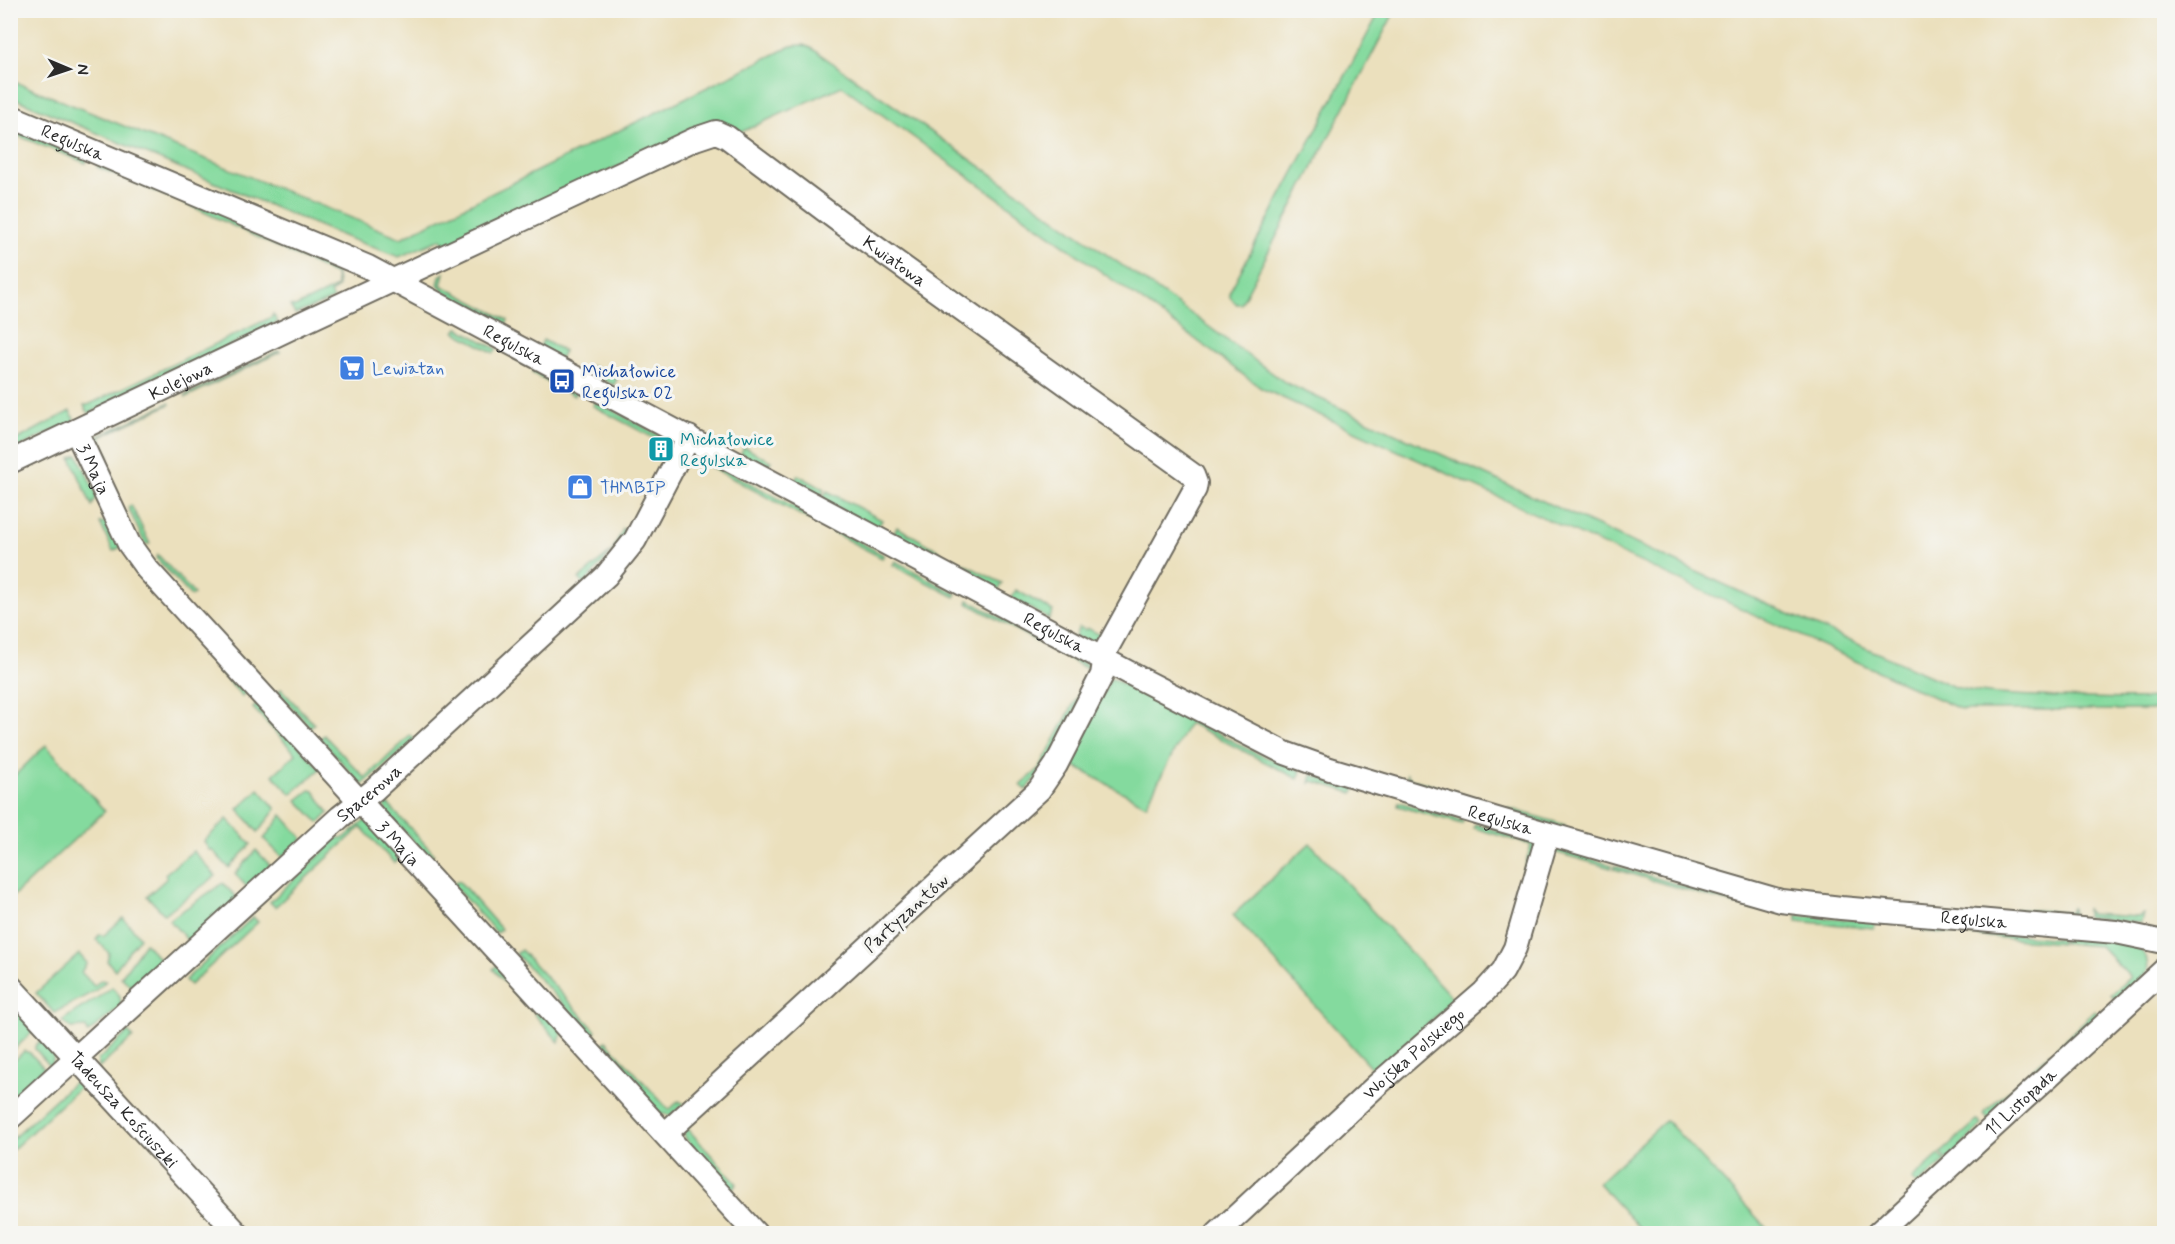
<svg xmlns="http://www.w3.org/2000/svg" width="2175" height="1244" font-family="Mynerve,sans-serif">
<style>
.green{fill:#84da9e;stroke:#588264;stroke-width:1.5}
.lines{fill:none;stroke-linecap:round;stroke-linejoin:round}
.minor-casing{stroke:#6e6a5e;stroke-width:26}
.minor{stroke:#fff;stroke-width:22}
.labels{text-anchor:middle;stroke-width:6;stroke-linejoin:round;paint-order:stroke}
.street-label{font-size:18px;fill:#2b2b2b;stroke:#f6f6f2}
.shop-label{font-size:18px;fill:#366cbe;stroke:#f6f6f2;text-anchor:start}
.transit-label{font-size:18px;fill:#164399;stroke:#f6f6f2;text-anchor:start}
.culture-label{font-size:18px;fill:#0d838f;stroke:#f6f6f2;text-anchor:start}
</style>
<rect width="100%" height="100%" fill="#f6f6f2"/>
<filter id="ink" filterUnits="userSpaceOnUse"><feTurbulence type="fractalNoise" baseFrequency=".0167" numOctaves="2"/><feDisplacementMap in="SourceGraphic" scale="12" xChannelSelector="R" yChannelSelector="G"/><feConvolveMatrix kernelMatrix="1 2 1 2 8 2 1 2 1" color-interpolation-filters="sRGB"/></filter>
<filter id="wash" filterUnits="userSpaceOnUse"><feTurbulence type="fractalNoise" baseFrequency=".008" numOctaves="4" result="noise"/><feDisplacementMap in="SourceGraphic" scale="24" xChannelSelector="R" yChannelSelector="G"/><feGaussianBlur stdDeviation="1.35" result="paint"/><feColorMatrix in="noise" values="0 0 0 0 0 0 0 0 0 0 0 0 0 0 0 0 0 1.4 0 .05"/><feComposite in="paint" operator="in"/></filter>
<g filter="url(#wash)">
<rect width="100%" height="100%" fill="#ebe0bd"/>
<g class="green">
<path d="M 1380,11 L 1395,11 L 1241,304 L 1236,304 L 1230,297 L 1230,291 Z"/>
<path d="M 803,45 L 811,48 L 1186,310 L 1286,383 L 1771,606 L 1952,686 C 1986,696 2023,695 2058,697 C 2094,698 2129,700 2164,698 L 2164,710 L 1962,710 L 1261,388 L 1191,336 L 842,86 L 737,134 L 737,137 L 717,121 L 445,247 L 441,239 L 399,257 L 345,237 L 11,97 L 10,80 L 401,238 L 791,46 Z"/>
<path d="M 10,125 L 88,157 L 86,163 L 11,133 Z"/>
<path d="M 100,162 L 329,259 L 327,265 C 339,270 337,276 338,288 L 330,293 L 333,299 L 295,314 L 290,306 L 295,307 L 337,287 L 336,275 L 202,211 L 97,167 Z"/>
<path d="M 444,273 L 441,285 L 508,320 L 503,330 L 449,302 L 452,296 L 442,290 L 438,285 L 440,276 Z"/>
<path d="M 273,314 L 278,322 L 90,413 L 87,412 L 84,405 L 88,405 L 272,317 Z"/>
<path d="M 458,328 L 497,349 L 494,353 L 455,332 Z"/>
<path d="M 543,340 L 564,351 L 559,360 L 540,347 Z"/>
<path d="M 278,351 L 280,352 L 186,397 L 185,395 Z"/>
<path d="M 591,366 L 617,379 L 614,385 L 588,372 Z"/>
<path d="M 535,368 L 577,391 L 574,396 L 532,373 Z"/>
<path d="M 595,401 L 670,441 L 671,449 L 668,459 L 662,456 L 667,445 L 593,406 Z"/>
<path d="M 169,403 L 170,404 L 100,437 L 109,457 L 106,459 L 97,440 L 97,437 Z"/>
<path d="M 70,411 L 74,419 L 72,422 L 11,451 L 11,443 Z"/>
<path d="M 744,447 L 771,461 L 766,470 L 741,453 Z"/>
<path d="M 78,455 L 97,496 L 92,506 L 71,458 Z"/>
<path d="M 1159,459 L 1187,480 L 1189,483 L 1188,488 L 1106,638 C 1094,648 1087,642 1075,636 L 1079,627 L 1085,630 L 1087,628 L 1102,636 L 1110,628 L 1187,487 L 1183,479 L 1158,461 Z"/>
<path d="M 698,460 L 711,462 L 819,520 L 817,524 Z"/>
<path d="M 798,475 L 824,489 L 820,499 L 794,482 Z"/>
<path d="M 827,491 L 882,520 L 877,529 L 822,500 Z"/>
<path d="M 131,505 L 150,544 L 145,544 L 128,507 Z"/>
<path d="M 109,522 L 121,547 L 113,551 L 100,523 Z"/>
<path d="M 832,527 L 884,555 L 882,558 L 830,531 Z"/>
<path d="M 897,527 L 940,551 L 935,561 L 893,536 Z"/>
<path d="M 623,529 L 628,534 L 584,584 L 579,579 L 612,551 Z"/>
<path d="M 158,555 L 194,594 L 191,596 L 156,558 Z"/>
<path d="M 952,558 L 1002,583 L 996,594 L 948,565 Z"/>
<path d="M 895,561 L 957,594 L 955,597 L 893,565 Z"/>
<path d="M 1016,590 L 1053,611 L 1049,619 L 1011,598 Z"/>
<path d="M 968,600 L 1038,638 L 1036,641 L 967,603 Z"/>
<path d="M 1040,639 L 1095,669 L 1051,760 L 1026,790 L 1021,785 L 1039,769 L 1091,671 L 1038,642 Z"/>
<path d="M 223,663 L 248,690 L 242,696 L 217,669 Z"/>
<path d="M 1111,678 L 1256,753 L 1301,771 L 1298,779 L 1189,723 L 1146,805 L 1072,765 L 1067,763 Z"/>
<path d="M 281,689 L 314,724 L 310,727 L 278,692 Z"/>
<path d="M 259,702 L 320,769 L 291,794 L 273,775 L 296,754 L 253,708 Z"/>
<path d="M 324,735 L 365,778 L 411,735 L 415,740 L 362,785 L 320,738 Z"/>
<path d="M 46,745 L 105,811 L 11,898 L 11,779 Z"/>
<path d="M 1407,774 L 1411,779 L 1481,800 L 1479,806 L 1406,781 Z"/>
<path d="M 1312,775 L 1355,788 L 1353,793 L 1313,781 L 1310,783 Z"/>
<path d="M 259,789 L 276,809 L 258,832 L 238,809 Z"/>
<path d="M 310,790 L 314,791 L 329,813 L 319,823 L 297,800 Z"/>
<path d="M 1399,802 L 1463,821 L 1462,824 L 1398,806 Z"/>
<path d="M 387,803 L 434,854 L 428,857 L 387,812 L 384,806 Z"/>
<path d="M 1508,808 L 1565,825 L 1564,828 L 1505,813 Z"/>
<path d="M 282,815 L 303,839 L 282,857 L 264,839 Z"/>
<path d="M 227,819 L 251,844 L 229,868 L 212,850 L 209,850 L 204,841 Z"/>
<path d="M 367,819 L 401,857 L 394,863 L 361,827 L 275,907 L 270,902 L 338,838 L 344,838 Z"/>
<path d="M 1475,824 L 1537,843 L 1527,884 L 1520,882 L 1531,845 L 1474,828 Z"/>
<path d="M 1310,843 L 1454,1000 L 1375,1072 L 1233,915 Z"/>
<path d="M 1554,848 L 1556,848 L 1612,865 L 1611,868 L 1554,852 Z"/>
<path d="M 256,850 L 269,864 L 270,868 L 248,888 L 235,874 Z"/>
<path d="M 193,851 L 216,876 L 164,914 L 147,896 L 167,878 L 165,874 Z"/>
<path d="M 1615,866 L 1755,907 L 1754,910 L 1614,869 Z"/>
<path d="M 459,881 L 501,929 L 497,933 L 452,884 Z"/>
<path d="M 223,883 L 237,898 L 189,942 L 169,920 Z"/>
<path d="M 2072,907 L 2073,916 L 2032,913 L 2031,917 L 2014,913 L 2015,909 L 2070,912 Z"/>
<path d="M 2086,908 L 2089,914 L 2138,917 L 2143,914 L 2141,923 L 2086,917 Z"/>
<path d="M 1797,915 L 1875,922 L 1874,928 L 1797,921 Z"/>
<path d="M 253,917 L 258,922 L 190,985 L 185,980 Z"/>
<path d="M 123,918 L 140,937 L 115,970 L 107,961 L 109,953 L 96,939 L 100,934 L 103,936 Z"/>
<path d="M 1922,926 L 2061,939 L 2061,943 L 1922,931 Z"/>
<path d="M 2064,934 C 2088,937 2155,934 2147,972 L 2117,1001 L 2111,995 L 2130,977 L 2100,946 L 2063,943 Z"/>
<path d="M 145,943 L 165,965 L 135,990 L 121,977 Z"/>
<path d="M 521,950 L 596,1031 L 592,1035 L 516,954 Z"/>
<path d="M 79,954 L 87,963 L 81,972 L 94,986 L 101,980 L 106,981 L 95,991 L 54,1013 L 36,993 Z"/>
<path d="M 499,964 L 537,1006 L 532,1011 L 493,969 Z"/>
<path d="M 112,987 L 120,996 L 121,1006 L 88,1033 L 86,1027 L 71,1028 L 62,1021 C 78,1008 96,1001 112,987 Z"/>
<path d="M 10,998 L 37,1028 L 11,1052 L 11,1017 L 15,1012 L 11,1007 Z"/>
<path d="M 539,1008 L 562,1032 L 559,1042 L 534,1014 Z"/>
<path d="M 2095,1011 L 2102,1018 L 2062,1052 L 2057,1047 Z"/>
<path d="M 128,1032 L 133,1037 L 99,1068 L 98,1060 Z"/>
<path d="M 45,1036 C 53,1047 56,1055 51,1067 L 35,1049 L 35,1046 Z"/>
<path d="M 606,1041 L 669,1110 L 679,1101 L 684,1104 L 670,1115 L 661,1114 L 601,1046 Z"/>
<path d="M 24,1051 L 30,1053 L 44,1068 L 39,1072 L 44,1077 L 20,1099 L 11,1090 L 10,1065 Z"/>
<path d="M 2050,1053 L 2055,1059 L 2029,1085 L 2023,1078 Z"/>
<path d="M 2020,1080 L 2027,1087 L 1989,1119 L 1984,1114 L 1985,1112 Z"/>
<path d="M 79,1082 L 84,1083 L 11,1151 L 11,1140 L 73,1083 Z"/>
<path d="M 1666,1120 L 1771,1233 L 1644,1233 L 1598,1183 Z"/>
<path d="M 1978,1120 L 1982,1125 L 1948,1160 L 1941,1153 Z"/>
<path d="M 686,1127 L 737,1184 L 732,1189 L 686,1139 L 684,1133 Z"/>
<path d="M 1939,1155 L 1946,1161 L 1917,1185 L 1912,1179 Z"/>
</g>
</g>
<g filter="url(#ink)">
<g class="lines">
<defs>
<g id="minor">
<path id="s1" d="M 10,116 L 368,267 L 1139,678 L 1285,753 L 1330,769 L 1497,819 L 1781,901 L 1841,908 L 2116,932 L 2164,942"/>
<path id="s2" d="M 76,431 L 129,544 L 147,569 L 756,1234"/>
<path id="s3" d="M 10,462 L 291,328 L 695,139 L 716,132 L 727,137 L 839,221 L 1193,475 L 1196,483 L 1195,489 L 1106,650 L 1102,675 L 1056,765 L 1039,790 L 665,1134"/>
<path id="s4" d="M 10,986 L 238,1234"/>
<path id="s5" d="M 10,1118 L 340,817 L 374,790 L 606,576 L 635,540 L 689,437"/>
<path id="s6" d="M 1217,1234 L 1377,1085 L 1484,992 L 1503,971 L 1515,948 L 1548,834"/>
<path id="s7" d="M 1877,1234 L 2164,970"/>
</g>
</defs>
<use href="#minor" class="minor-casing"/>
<use href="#minor" class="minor"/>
</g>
</g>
<defs>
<symbol id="supermarket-square" viewBox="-11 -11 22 22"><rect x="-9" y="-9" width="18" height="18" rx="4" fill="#3f7fe0" stroke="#f6f6f2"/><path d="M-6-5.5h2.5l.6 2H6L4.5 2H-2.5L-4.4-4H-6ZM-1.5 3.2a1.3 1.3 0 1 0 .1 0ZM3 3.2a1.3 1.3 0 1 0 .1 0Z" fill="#fff"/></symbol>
<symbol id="bus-square" viewBox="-11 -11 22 22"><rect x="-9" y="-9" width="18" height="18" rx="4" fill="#1a4fb4" stroke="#f6f6f2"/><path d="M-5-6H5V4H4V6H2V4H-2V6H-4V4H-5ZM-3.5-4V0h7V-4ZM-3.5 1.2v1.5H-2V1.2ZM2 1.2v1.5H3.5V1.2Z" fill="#fff"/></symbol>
<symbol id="building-square" viewBox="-11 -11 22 22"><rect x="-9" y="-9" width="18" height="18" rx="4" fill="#0f9aa8" stroke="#f6f6f2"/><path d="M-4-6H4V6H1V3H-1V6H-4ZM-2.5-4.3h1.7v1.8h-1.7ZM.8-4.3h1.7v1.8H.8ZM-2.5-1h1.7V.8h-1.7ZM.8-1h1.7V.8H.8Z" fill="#fff"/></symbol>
<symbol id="shop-square" viewBox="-11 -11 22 22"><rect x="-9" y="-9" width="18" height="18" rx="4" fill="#3f7fe0" stroke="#f6f6f2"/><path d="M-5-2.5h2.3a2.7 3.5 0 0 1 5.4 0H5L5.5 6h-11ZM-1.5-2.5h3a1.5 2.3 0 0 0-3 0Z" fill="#fff"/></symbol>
</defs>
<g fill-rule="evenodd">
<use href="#supermarket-square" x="337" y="353" width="30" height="30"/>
<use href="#bus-square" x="547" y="366" width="30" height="30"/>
<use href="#building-square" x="646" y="434" width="30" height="30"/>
<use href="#shop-square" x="565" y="472" width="30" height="30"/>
</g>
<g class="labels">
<g class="street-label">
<text dy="6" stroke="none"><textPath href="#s1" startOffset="68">Regulska</textPath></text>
<text dy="6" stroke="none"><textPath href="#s3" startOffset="1000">Kwiatowa</textPath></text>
<text dy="6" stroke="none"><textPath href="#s1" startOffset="554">Regulska</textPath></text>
<text dy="6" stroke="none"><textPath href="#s3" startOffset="189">Kolejowa</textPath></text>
<text dy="6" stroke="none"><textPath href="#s2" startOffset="42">3 Maja</textPath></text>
<text dy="6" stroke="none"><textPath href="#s1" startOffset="1166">Regulska</textPath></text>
<text dy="6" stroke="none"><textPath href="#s5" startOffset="484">Spacerowa</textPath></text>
<text dy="6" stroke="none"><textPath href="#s1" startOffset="1652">Regulska</textPath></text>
<text dy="6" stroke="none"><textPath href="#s2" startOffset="528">3 Maja</textPath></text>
<text transform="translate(906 913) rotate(-42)" y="6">Partyzantów</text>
<text dy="6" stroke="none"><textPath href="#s1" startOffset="2138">Regulska</textPath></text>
<text dy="6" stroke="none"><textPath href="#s6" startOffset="267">Wojska Polskiego</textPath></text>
<text dy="6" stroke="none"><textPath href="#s7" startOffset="195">11 Listopada</textPath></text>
<text dy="6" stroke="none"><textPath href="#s4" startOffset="168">Tadeusza Kościuszki</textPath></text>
</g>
<g class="shop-label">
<text x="372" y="374">Lewiatan</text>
<text x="600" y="493">THMBIP</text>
</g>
<g class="transit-label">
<text x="582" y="377">Michałowice<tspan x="582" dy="21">Regulska 02</tspan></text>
</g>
<g class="culture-label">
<text x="680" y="445">Michałowice<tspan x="680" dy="21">Regulska</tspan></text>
</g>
</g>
<rect width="2175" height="1244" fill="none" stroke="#f6f6f2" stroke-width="36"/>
<g transform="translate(69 69) rotate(92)" stroke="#f6f6f2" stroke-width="4.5" paint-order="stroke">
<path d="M0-4.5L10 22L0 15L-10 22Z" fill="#2b2b2b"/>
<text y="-9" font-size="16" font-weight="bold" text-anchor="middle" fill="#2b2b2b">N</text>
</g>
</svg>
